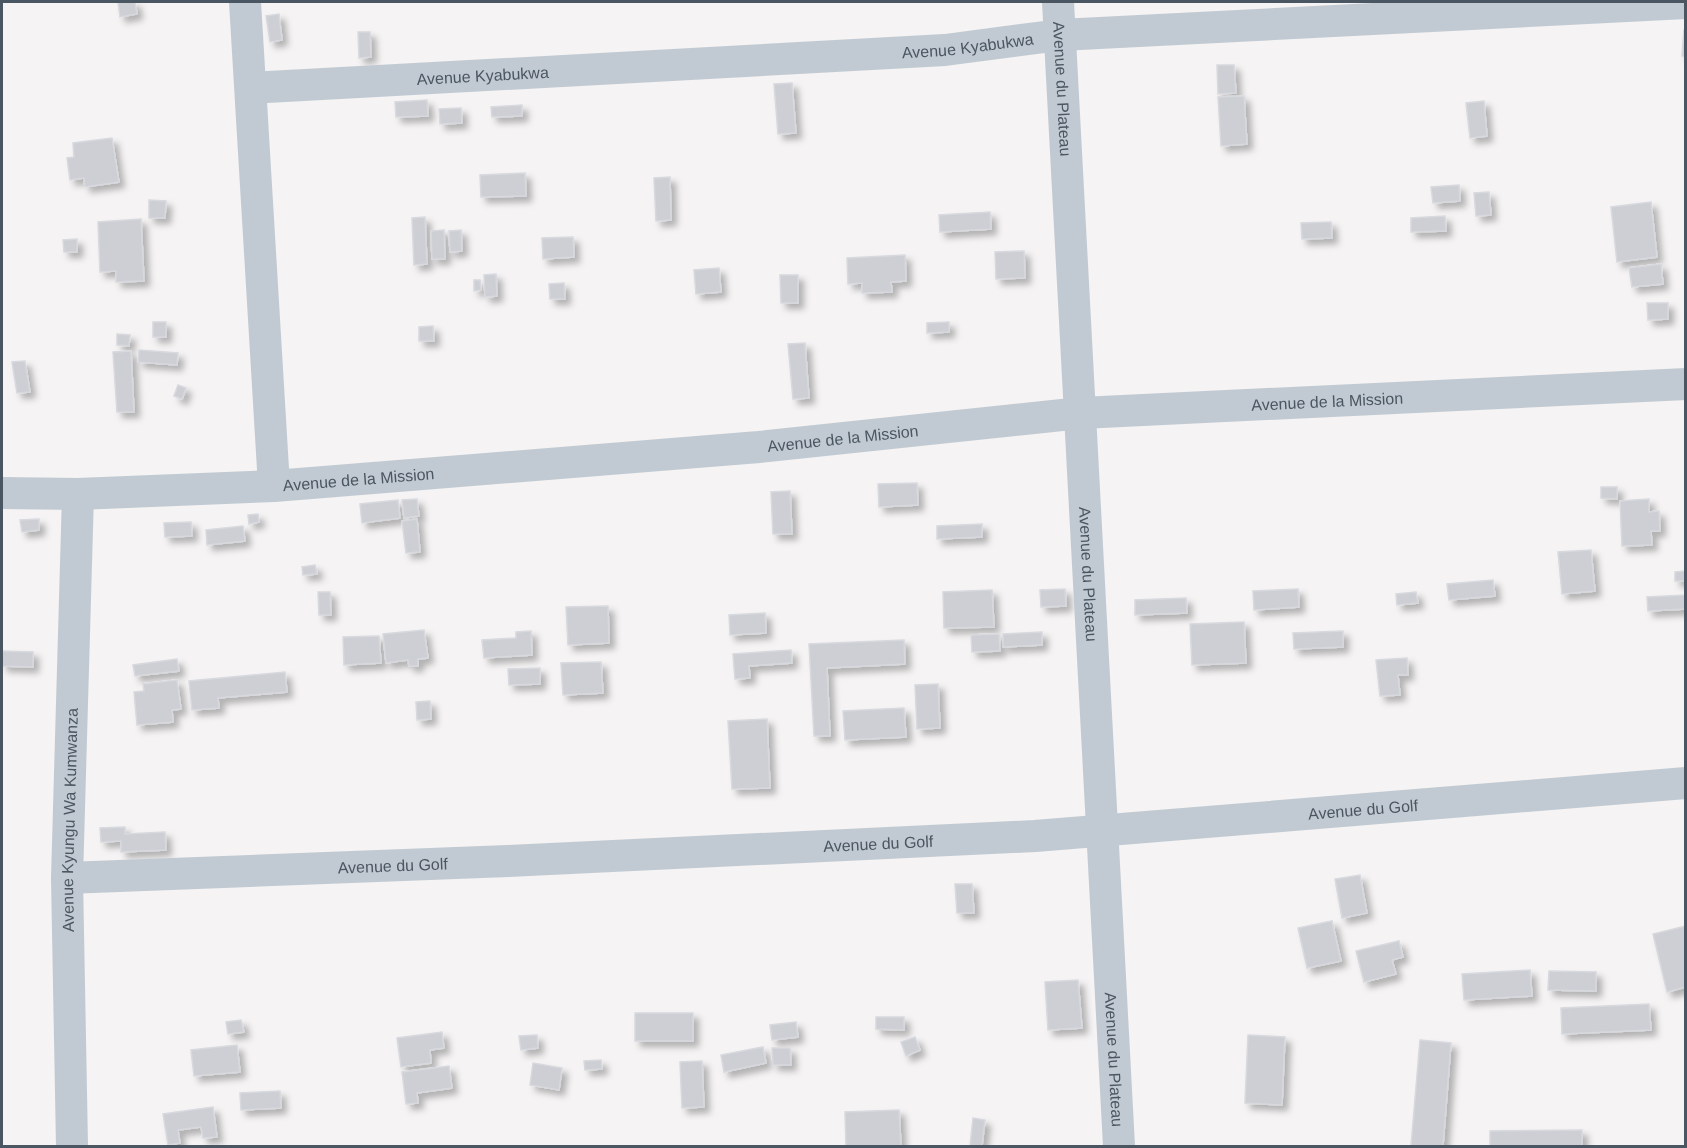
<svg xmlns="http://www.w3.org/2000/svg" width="1687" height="1148" font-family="Arial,sans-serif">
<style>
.building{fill:#cdcfd5;stroke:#d7d9de;stroke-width:1.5;filter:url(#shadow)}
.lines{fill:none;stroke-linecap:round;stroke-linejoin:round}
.minor{stroke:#c1cad2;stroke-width:32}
.labels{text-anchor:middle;stroke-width:4.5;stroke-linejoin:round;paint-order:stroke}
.street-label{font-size:16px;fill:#4a5661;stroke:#fff}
</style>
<defs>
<filter id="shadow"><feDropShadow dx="5.5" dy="5.5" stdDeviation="3" flood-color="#0004"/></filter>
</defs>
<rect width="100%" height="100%" fill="#f5f3f3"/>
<g class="building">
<path d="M 118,2 L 135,2 L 137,14 L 120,17 Z"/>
<path d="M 279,14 L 282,40 L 270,42 L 266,16 Z"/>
<path d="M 1684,30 L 1686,30 L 1686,57 L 1682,56 Z"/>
<path d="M 358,32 L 370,32 L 371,57 L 359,58 Z"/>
<path d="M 1217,65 L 1234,65 L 1236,93 L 1218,94 Z"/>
<path d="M 792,83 L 796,133 L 778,134 L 774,84 Z"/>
<path d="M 1244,96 L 1247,144 L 1221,146 L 1218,97 Z"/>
<path d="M 427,100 L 428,116 L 396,117 L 395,102 Z"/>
<path d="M 1484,101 L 1487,136 L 1470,138 L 1466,103 Z"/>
<path d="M 522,105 L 522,116 L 492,117 L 491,107 Z"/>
<path d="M 461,108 L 462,123 L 440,124 L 439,109 Z"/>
<path d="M 112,138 L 119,182 L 85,187 L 84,178 L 70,180 L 67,158 L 74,157 L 73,143 Z"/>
<path d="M 525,173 L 526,196 L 481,197 L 480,175 Z"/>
<path d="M 670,177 L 671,220 L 656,221 L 654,178 Z"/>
<path d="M 1459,185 L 1460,201 L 1433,203 L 1431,187 Z"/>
<path d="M 1489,192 L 1491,215 L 1476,216 L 1474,193 Z"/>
<path d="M 149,200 L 166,201 L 165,218 L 149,218 Z"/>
<path d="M 1651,202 L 1657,257 L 1617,262 L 1611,207 Z"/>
<path d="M 990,212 L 991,229 L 940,232 L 939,215 Z"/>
<path d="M 1445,216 L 1446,231 L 1411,232 L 1411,218 Z"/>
<path d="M 425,217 L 427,264 L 414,265 L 412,218 Z"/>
<path d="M 141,219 L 144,281 L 116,282 L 116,271 L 100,272 L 98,222 Z"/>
<path d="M 1331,222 L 1332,238 L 1302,239 L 1301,223 Z"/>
<path d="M 444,230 L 445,259 L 432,259 L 431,231 Z"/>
<path d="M 461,230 L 462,251 L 450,252 L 449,231 Z"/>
<path d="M 573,237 L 574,257 L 543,259 L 542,238 Z"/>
<path d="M 77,239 L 77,252 L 64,252 L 63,240 Z"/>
<path d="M 1024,251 L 1025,278 L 996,279 L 995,252 Z"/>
<path d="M 905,255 L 906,281 L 891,282 L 892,292 L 862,293 L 862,283 L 848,284 L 847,258 Z"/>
<path d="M 1661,264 L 1663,284 L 1632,287 L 1629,268 Z"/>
<path d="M 719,268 L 721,292 L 696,294 L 694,270 Z"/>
<path d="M 496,274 L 497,296 L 485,297 L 484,275 Z"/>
<path d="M 780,275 L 798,275 L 798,303 L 781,303 Z"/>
<path d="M 474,280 L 480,280 L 481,290 L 474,291 Z"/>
<path d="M 564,283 L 565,299 L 550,299 L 549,284 Z"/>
<path d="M 1647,303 L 1668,303 L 1668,319 L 1648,320 Z"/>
<rect x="153" y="322" width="13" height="15"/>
<path d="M 949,322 L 949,332 L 927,333 L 927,323 Z"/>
<path d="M 433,326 L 434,341 L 419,341 L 419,327 Z"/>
<path d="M 117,334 L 130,335 L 129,346 L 117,345 Z"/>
<path d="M 805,343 L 809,398 L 793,399 L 788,344 Z"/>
<path d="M 139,350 L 178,353 L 177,365 L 138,362 Z"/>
<path d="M 131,351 L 134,412 L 117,412 L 113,352 Z"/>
<path d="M 25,361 L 30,392 L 17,393 L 12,362 Z"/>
<path d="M 178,385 L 186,388 L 182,399 L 174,396 Z"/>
<path d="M 917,483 L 918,505 L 879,507 L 878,484 Z"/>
<path d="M 1601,487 L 1617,487 L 1617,499 L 1601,498 Z"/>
<path d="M 790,491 L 792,534 L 773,534 L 771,492 Z"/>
<path d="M 417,499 L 419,516 L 404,518 L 402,500 Z"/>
<path d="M 1649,499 L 1649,512 L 1659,511 L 1660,531 L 1651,531 L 1652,545 L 1622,546 L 1620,501 Z"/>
<path d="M 398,500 L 400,518 L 362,523 L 360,504 Z"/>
<path d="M 258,514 L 259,522 L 249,524 L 248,515 Z"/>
<path d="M 39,519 L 39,530 L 22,532 L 20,520 Z"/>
<path d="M 417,519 L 420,552 L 406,553 L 402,521 Z"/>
<path d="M 191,522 L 192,536 L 165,537 L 164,523 Z"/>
<path d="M 982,524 L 982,537 L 937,539 L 937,526 Z"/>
<path d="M 243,526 L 245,541 L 207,545 L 206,530 Z"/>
<path d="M 1591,550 L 1595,591 L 1562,594 L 1558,552 Z"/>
<path d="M 315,565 L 317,574 L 303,575 L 302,567 Z"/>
<path d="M 1686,571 L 1686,581 L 1675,581 L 1675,572 Z"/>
<path d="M 1493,580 L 1495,596 L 1449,600 L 1447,584 Z"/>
<path d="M 1065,589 L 1066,606 L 1041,607 L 1040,590 Z"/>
<path d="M 1298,589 L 1299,607 L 1254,610 L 1253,591 Z"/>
<path d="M 992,590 L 994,627 L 944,628 L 943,592 Z"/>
<path d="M 318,592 L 330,592 L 331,615 L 319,615 Z"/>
<path d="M 1416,592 L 1418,603 L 1397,605 L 1396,594 Z"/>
<path d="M 1686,595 L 1686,609 L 1648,611 L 1647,597 Z"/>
<path d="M 1186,598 L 1187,613 L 1135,615 L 1135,600 Z"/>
<path d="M 608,606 L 609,643 L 568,645 L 566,607 Z"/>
<path d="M 765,613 L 766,633 L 730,635 L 729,615 Z"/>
<path d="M 1244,622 L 1246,663 L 1192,665 L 1190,624 Z"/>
<path d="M 424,630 L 428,658 L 418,659 L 418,666 L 409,666 L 408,660 L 386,663 L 383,634 Z"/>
<path d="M 531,631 L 532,655 L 484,658 L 482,640 L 516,638 L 516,632 Z"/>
<path d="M 1343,631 L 1343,647 L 1294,649 L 1293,633 Z"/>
<path d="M 1042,632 L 1042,645 L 1003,647 L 1003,634 Z"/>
<path d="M 999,634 L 1000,651 L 972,652 L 971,635 Z"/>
<path d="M 379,636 L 381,663 L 344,665 L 343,637 Z"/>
<path d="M 904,640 L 905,664 L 827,668 L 830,736 L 814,736 L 809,644 Z"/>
<path d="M 791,650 L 792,663 L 749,666 L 750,678 L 735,679 L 733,654 Z"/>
<path d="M 2,651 L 33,652 L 33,667 L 2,666 Z"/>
<path d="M 1407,658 L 1408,675 L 1398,675 L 1400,695 L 1380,696 L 1376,660 Z"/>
<path d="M 177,659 L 179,671 L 135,676 L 133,665 Z"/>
<path d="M 601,662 L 603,693 L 563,695 L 561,663 Z"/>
<path d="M 540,668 L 540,684 L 509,685 L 508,669 Z"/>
<path d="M 285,672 L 287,692 L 218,698 L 219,708 L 192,710 L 189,681 Z"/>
<path d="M 177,680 L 181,709 L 172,710 L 173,722 L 137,725 L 134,692 L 144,691 L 143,684 Z"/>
<path d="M 938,684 L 940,728 L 917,729 L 915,685 Z"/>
<path d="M 430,701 L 431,719 L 417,720 L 416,702 Z"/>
<path d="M 904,708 L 906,737 L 845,740 L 843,711 Z"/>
<path d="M 767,719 L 770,788 L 732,789 L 728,721 Z"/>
<path d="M 125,827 L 125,834 L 165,832 L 166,850 L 121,852 L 121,841 L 101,842 L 100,828 Z"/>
<path d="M 1360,875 L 1367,913 L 1342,918 L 1335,879 Z"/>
<path d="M 955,884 L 972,884 L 974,913 L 957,913 Z"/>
<path d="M 1332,921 L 1341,961 L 1307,968 L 1298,928 Z"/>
<path d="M 1686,926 L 1686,987 L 1667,992 L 1653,934 Z"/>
<path d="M 1399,941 L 1403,957 L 1392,960 L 1396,974 L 1364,982 L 1356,951 Z"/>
<path d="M 1530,970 L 1532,996 L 1464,1000 L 1462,974 Z"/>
<path d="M 1549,971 L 1596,972 L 1596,991 L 1548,990 Z"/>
<path d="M 1078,980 L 1082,1028 L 1048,1030 L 1045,982 Z"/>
<path d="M 1649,1004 L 1651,1030 L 1562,1034 L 1561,1008 Z"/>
<rect x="635" y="1013" width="58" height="28"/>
<path d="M 876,1017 L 904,1017 L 904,1030 L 876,1029 Z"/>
<path d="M 241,1020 L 244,1032 L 228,1034 L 226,1022 Z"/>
<path d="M 796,1022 L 798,1037 L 772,1040 L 770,1025 Z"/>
<path d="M 442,1032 L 444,1048 L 430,1050 L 431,1063 L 401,1067 L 397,1038 Z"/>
<path d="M 537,1035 L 538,1048 L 521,1050 L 519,1036 Z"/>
<path d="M 1248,1035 L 1285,1037 L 1282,1105 L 1245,1103 Z"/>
<path d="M 915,1037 L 920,1050 L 906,1056 L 901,1042 Z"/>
<path d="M 1420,1040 L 1451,1043 L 1443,1146 L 1411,1146 Z"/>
<path d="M 237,1045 L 240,1072 L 194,1076 L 191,1050 Z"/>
<path d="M 763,1047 L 766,1063 L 724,1072 L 721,1055 Z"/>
<path d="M 772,1048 L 790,1048 L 791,1065 L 773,1065 Z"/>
<path d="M 601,1060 L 602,1069 L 585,1070 L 584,1061 Z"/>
<path d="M 702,1061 L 704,1107 L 682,1108 L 680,1062 Z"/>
<path d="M 533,1063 L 562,1068 L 559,1090 L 530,1085 Z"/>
<path d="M 449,1066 L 452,1088 L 417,1093 L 418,1103 L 406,1104 L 402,1072 Z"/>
<path d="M 280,1091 L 281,1108 L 241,1110 L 240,1093 Z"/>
<path d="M 213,1107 L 217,1137 L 203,1138 L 201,1127 L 178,1130 L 180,1143 L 168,1145 L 163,1114 Z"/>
<path d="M 899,1110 L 901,1146 L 846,1146 L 845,1112 Z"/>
<path d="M 973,1118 L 985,1120 L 982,1146 L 970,1146 Z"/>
<path d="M 1582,1130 L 1582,1146 L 1490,1146 L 1490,1131 Z"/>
</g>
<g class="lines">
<g class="minor">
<path d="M 245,2 L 274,486"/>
<path id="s1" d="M 1058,2 L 1119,1146"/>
<path id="s2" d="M 251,88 L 945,50 L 1060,35 L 1686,3"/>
<path id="s3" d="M 2,493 L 78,494 L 274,486 L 759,447 L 1081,413 L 1686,384"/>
<path id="s4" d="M 67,878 L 508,861 L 1035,836 L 1686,783"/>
<path id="s5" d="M 72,1146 L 67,878 L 78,494"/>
</g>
</g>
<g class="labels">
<g class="street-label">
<text dy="6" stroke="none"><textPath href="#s2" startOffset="718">Avenue Kyabukwa</textPath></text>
<text dy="6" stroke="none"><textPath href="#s2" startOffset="232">Avenue Kyabukwa</textPath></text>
<text dy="6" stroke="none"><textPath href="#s1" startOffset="87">Avenue du Plateau</textPath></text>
<text dy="6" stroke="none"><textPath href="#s3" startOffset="1329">Avenue de la Mission</textPath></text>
<text dy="6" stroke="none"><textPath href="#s3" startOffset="843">Avenue de la Mission</textPath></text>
<text dy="6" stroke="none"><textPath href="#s3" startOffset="357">Avenue de la Mission</textPath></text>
<text dy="6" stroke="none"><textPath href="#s1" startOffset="573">Avenue du Plateau</textPath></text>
<text dy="6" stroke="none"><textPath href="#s4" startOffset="1298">Avenue du Golf</textPath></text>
<text dy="6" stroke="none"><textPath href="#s5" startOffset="326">Avenue Kyungu Wa Kumwanza</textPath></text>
<text dy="6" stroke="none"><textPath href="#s4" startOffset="812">Avenue du Golf</textPath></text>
<text dy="6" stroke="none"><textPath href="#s4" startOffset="326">Avenue du Golf</textPath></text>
<text dy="6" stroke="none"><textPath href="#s1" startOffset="1059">Avenue du Plateau</textPath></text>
</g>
</g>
<rect width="1687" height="1148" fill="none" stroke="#4a5661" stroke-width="6"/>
</svg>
